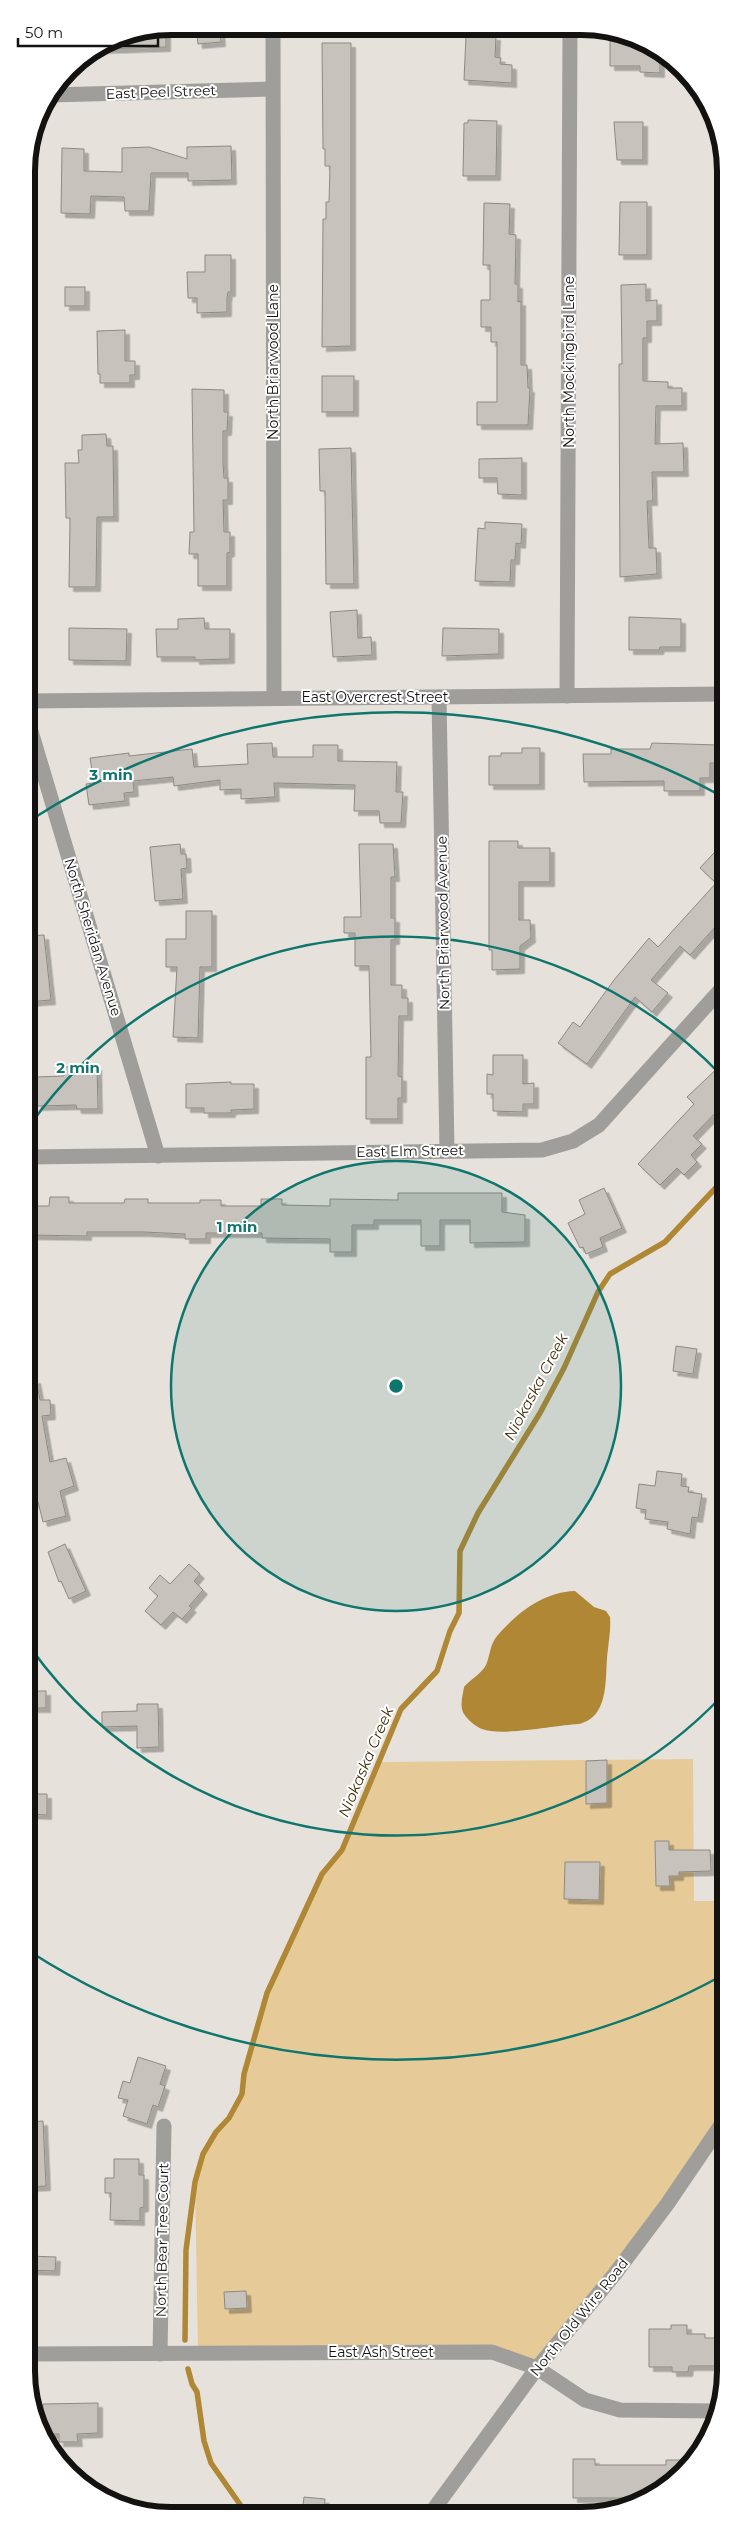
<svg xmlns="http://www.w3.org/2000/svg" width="752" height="2542" font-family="Montserrat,sans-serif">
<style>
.green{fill:#e6cb98}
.water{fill:#af8735}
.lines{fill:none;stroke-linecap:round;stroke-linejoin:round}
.stream{stroke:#af8735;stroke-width:5.5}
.building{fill:#c7c3bc;stroke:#8d8983;filter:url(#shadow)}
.minor{stroke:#a09e9b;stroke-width:15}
.ring{fill:none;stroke:#0f766e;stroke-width:2.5}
.labels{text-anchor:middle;stroke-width:4;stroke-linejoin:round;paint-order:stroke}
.street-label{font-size:14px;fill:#141210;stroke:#fff}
.water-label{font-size:15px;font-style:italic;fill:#41300c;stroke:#fff}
.rim{fill:none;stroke:#141210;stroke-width:6}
.centre{fill:#0f766e;stroke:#fff;stroke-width:2.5}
.ring-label{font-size:15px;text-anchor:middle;font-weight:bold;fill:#0f766e;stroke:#fff;stroke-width:4;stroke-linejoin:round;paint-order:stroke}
</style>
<defs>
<filter id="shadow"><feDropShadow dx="4.5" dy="4.5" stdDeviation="0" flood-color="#0004"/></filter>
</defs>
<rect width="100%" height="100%" fill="#e6e2db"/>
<path class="green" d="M 693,1759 L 694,1901 L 725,1901 L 725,2119 L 537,2368 L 492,2352 L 198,2353 L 195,2182 L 203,2154 L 216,2132 L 237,2105 L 242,2094 L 244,2074 L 267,1993 L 322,1874 L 342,1850 L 380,1762 Z"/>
<path class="water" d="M 575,1591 L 594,1607 L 606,1611 L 610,1617 C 611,1629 609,1638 608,1649 C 604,1674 612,1716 579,1724 C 555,1725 502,1737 482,1729 C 476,1727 467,1719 464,1714 C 459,1706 463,1695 464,1687 C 470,1680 482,1673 486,1665 C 490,1656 490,1644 497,1636 C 517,1613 543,1592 575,1591 Z"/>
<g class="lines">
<g class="stream">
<path d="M 185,2340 L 186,2250 L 195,2182 L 203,2154 L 216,2132 L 229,2118 L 242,2094 L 244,2074 L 267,1993 L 322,1874 L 342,1850 L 401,1709 L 437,1671 L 450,1631 L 459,1613 L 460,1551 L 478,1513 L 540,1413 L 564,1368 L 598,1292 L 610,1274 L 665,1242 L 724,1179"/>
<path d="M 188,2369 L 192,2384 L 197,2392 L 204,2441 L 211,2463 L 246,2513"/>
</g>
</g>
<g class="building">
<path d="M 196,26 L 220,27 L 221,42 L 198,44 Z"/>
<path d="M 166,27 L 166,47 L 100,49 L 116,37 Z"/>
<path d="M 466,35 L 496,36 L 495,57 L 501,58 L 500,64 L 512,65 L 512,83 L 464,80 Z"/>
<path d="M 610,35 L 620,35 L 660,56 L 660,73 L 640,72 L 640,66 L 610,66 Z"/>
<path d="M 322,43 L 351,43 L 351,346 L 322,347 L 323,219 L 326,219 L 326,202 L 329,202 L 330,166 L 325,166 L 325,149 L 323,149 Z"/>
<path d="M 468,120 L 497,121 L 496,176 L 463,176 L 464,123 L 468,123 Z"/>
<path d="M 614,122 L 643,122 L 643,160 L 617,160 Z"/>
<path d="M 231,146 L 232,180 L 188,181 L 188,173 L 151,173 L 149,211 L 125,211 L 124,197 L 91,196 L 90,214 L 61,213 L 62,148 L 84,149 L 84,171 L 122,172 L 122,148 L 149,147 L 187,159 L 187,147 Z"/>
<path d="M 620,202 L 647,202 L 647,255 L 619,255 Z"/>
<path d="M 484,203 L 510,204 L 509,234 L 516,235 L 515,284 L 518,284 L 518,302 L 521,301 L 521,365 L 527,365 L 528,388 L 530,388 L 528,425 L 477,425 L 477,402 L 497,402 L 497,342 L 491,342 L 491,327 L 481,327 L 481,300 L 490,300 L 490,265 L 483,265 Z"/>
<path d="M 205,255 L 231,255 L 231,292 L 228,292 L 227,298 L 227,312 L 197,313 L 197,298 L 188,298 L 187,272 L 205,272 Z"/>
<path d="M 646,284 L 646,301 L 657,300 L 657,321 L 647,321 L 647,338 L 643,338 L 643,381 L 668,382 L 668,388 L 682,388 L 682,406 L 656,406 L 655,444 L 683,443 L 684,472 L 652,472 L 653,501 L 647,501 L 649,548 L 656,548 L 657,574 L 620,577 L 619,364 L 622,364 L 621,285 Z"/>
<rect x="65" y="287" width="20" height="19"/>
<path d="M 125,330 L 125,361 L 135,361 L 135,375 L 130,375 L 130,383 L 100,383 L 100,374 L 98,374 L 97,331 Z"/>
<rect x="322" y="376" width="32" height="36"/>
<path d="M 192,389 L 224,390 L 224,412 L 228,412 L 227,431 L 223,431 L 223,463 L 224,478 L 228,478 L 228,500 L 223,500 L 224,532 L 230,532 L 230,552 L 227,553 L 227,586 L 198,586 L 198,554 L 189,554 L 190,532 L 194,532 Z"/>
<path d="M 106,434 L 107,446 L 113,446 L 114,517 L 97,517 L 96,587 L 69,587 L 70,518 L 66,518 L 65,463 L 79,463 L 78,450 L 82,450 L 82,435 Z"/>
<path d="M 351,448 L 354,584 L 326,584 L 325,491 L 320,491 L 319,449 Z"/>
<path d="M 522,458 L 522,495 L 498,494 L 497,478 L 479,478 L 479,459 Z"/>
<path d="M 485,522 L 522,524 L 521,544 L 516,543 L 515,560 L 511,560 L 510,582 L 475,581 L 478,528 L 485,529 Z"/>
<path d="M 357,610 L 358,638 L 371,637 L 372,655 L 333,657 L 330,612 Z"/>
<path d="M 629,617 L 681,619 L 681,647 L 660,647 L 659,650 L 629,650 Z"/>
<path d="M 204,618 L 205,629 L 230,629 L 230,659 L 195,660 L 195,657 L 157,657 L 156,629 L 178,629 L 178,619 Z"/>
<path d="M 69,628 L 127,629 L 126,661 L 69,660 Z"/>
<path d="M 443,628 L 499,629 L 499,654 L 442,656 Z"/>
<path d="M 272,743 L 273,757 L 313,757 L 313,745 L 338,745 L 338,761 L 397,762 L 396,792 L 403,792 L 401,823 L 380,823 L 379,811 L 354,811 L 355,785 L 274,783 L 275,797 L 241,799 L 241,789 L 220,790 L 220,780 L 174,786 L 173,777 L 133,781 L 134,792 L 124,793 L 125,801 L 89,805 L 86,784 L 94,783 L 90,758 L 129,753 L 129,756 L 192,749 L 194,767 L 248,764 L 247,744 Z"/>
<path d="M 652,743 L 718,745 L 719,763 L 710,763 L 710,778 L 700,778 L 700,791 L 664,791 L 664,781 L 584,782 L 583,754 L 611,754 L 611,749 L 650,749 Z"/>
<path d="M 522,748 L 540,748 L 540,785 L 489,785 L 489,756 L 501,756 L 501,753 L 522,753 Z"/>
<path d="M 489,841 L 518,841 L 518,848 L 550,848 L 550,882 L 519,882 L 519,920 L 530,920 L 531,938 L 520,946 L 520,969 L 492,970 L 492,950 L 489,950 Z"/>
<path d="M 724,842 L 724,917 L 690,955 L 680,946 L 651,980 L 668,993 L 652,1012 L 635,997 L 587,1064 L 558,1043 L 573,1022 L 580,1027 L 614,980 L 649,938 L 658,947 L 716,883 L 700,868 Z"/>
<path d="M 180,844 L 181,854 L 186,854 L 187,868 L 181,869 L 183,899 L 155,901 L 150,847 Z"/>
<path d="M 359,844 L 393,844 L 395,877 L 391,877 L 391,918 L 395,918 L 395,940 L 391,940 L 391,985 L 402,985 L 402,998 L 408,998 L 408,1016 L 399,1016 L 398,1076 L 402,1077 L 402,1098 L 398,1098 L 398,1119 L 366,1119 L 366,1057 L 371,1057 L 369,966 L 355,966 L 355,933 L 344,933 L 344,917 L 361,917 Z"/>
<path d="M 186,911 L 212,911 L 212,967 L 200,967 L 198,1038 L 173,1037 L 177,967 L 166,967 L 166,939 L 186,939 Z"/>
<path d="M 44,935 L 51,1000 L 27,1002 L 27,936 Z"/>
<path d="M 493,1055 L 523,1055 L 523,1084 L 534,1083 L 534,1104 L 523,1104 L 523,1112 L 493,1111 L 493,1094 L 487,1094 L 487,1074 L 493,1075 Z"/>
<path d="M 724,1062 L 724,1104 L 693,1136 L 702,1144 L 691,1155 L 697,1162 L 684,1175 L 677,1168 L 660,1185 L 638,1164 L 694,1104 L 687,1097 Z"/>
<path d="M 97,1066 L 98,1109 L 77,1109 L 76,1105 L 37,1106 L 36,1077 L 64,1076 L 64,1067 Z"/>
<path d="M 231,1082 L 231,1084 L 254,1084 L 254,1109 L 231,1110 L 231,1113 L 204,1113 L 204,1108 L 186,1108 L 186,1084 Z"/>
<path d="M 604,1188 L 622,1228 L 600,1238 L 603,1247 L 586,1254 L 583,1247 L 580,1248 L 568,1223 L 585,1214 L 579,1200 Z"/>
<path d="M 398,1193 L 502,1193 L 502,1212 L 525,1215 L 525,1242 L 470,1243 L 470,1220 L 440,1220 L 440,1246 L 421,1246 L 421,1220 L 374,1220 L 374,1225 L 352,1225 L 352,1252 L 330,1252 L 330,1239 L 262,1238 L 262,1233 L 206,1233 L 206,1239 L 185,1239 L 185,1234 L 144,1232 L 87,1232 L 87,1236 L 28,1235 L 28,1206 L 49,1206 L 50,1197 L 69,1197 L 69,1203 L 124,1203 L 125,1199 L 148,1199 L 148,1203 L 200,1203 L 200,1200 L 221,1200 L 221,1206 L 261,1206 L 261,1199 L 282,1199 L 282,1205 L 330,1206 L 330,1199 L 398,1200 Z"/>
<path d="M 676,1346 L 697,1349 L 693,1374 L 673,1371 Z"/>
<path d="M 36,1379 L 40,1400 L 50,1400 L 51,1415 L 42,1416 L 50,1462 L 66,1458 L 74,1486 L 60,1491 L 66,1516 L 43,1522 L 38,1502 L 33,1503 L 28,1485 L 34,1484 L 28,1462 L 28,1380 Z"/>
<path d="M 657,1471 L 682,1474 L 681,1486 L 689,1487 L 688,1492 L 702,1494 L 698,1518 L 692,1517 L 690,1534 L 667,1529 L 668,1522 L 645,1519 L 646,1510 L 636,1508 L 639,1484 L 655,1486 Z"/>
<path d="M 65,1544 L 86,1591 L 69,1599 L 61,1581 L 59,1582 L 48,1552 Z"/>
<path d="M 189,1564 L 200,1574 L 194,1581 L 203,1590 L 189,1606 L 192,1608 L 182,1619 L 173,1612 L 161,1625 L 145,1611 L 158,1596 L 149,1588 L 160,1575 L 170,1584 Z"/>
<rect x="28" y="1691" width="18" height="17"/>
<path d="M 137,1704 L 158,1704 L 159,1747 L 137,1748 L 137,1726 L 102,1727 L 102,1712 L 137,1711 Z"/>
<path d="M 607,1760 L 607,1803 L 586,1804 L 586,1761 Z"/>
<path d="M 28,1794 L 47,1794 L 47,1815 L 28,1814 Z"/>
<path d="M 655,1841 L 669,1841 L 669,1850 L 710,1850 L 711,1871 L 679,1872 L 679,1876 L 669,1876 L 670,1886 L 656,1886 Z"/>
<path d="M 565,1862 L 600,1862 L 599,1900 L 564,1899 Z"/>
<path d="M 138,2057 L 166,2066 L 160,2084 L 165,2086 L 158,2107 L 153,2105 L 147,2124 L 123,2116 L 128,2100 L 118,2098 L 123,2081 L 130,2083 Z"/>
<path d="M 43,2121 L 46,2186 L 29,2187 L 29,2122 Z"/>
<path d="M 114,2159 L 139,2159 L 139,2175 L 144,2175 L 144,2207 L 140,2208 L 140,2221 L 110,2220 L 111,2193 L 105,2193 L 105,2178 L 114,2178 Z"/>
<path d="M 29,2256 L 56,2257 L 55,2271 L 29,2270 Z"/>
<path d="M 246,2291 L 247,2308 L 225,2309 L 224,2292 Z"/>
<path d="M 671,2325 L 687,2325 L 687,2334 L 705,2334 L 705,2338 L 725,2338 L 725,2366 L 689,2366 L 688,2372 L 672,2372 L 672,2367 L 649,2367 L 649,2329 L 671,2329 Z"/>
<path d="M 98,2403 L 98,2433 L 77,2434 L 78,2442 L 59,2442 L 59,2434 L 43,2434 L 43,2404 Z"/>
<path d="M 573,2459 L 595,2459 L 595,2465 L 666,2465 L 666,2460 L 683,2460 L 683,2465 L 690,2465 L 649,2498 L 573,2498 Z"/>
<path d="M 304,2497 L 325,2499 L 324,2513 L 302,2513 Z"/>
</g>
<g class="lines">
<g class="minor">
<path d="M 273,27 L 274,697"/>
<path d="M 51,95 L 272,89"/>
<path d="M 567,696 L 570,29"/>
<path d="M 439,697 L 447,1150"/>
<path d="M 27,701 L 724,694"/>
<path d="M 27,718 L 158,1156"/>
<path d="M 28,1157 L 542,1150 L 573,1141 L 599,1125 L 724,986"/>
<path d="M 29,2354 L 492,2352 L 537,2368 L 585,2400 L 620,2410 L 718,2411"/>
<path d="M 160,2354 L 164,2126"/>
<path d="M 431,2513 L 537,2368 L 614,2275 L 668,2203 L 725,2119"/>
</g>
</g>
<circle cx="396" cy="1386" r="225" fill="#0f766e" fill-opacity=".12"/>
<g class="ring">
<circle cx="396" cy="1386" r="225"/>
<path d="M722 1696A450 450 0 0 1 30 1647M30 1125A450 450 0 0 1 722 1076"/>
<path d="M723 1975A674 674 0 0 1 29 1951M29 821A674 674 0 0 1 723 797"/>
</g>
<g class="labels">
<g class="street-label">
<text transform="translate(161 92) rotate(-2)" y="5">East Peel Street</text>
<text transform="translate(273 362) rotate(-90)" y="5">North Briarwood Lane</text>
<text transform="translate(569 362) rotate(-90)" y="5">North Mockingbird Lane</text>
<text x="375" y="702">East Overcrest Street</text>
<text transform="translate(443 923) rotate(-91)" y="5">North Briarwood Avenue</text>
<text transform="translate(93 937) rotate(73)" y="5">North Sheridan Avenue</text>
<text transform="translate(410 1151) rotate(-1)" y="5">East Elm Street</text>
<text transform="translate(162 2240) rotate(-89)" y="5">North Bear Tree Court</text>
<text transform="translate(579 2317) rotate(-51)" y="5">North Old Wire Road</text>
<text x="381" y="2357">East Ash Street</text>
</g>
<g class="water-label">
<text transform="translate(536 1387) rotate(-62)" y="5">Niokaska Creek</text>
<text transform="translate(366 1762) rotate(-67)" y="5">Niokaska Creek</text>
</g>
</g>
<path d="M0 0H752V2542H0ZM171 35H581A136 136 0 0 1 717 171V2371A136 136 0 0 1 581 2507H171A136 136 0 0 1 35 2371V171A136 136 0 0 1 171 35Z" fill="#fff" fill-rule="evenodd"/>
<path class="rim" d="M171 35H581A136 136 0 0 1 717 171V2371A136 136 0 0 1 581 2507H171A136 136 0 0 1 35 2371V171A136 136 0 0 1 171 35Z"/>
<circle cx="396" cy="1386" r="8" class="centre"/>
<g class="ring-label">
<text x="111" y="780">3 min</text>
<text x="78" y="1073">2 min</text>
<text x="237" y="1232">1 min</text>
</g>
<path d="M18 38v8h140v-8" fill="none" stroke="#141210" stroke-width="2.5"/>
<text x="25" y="38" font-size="15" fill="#141210" stroke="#ffffff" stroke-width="4" paint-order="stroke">50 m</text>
</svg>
